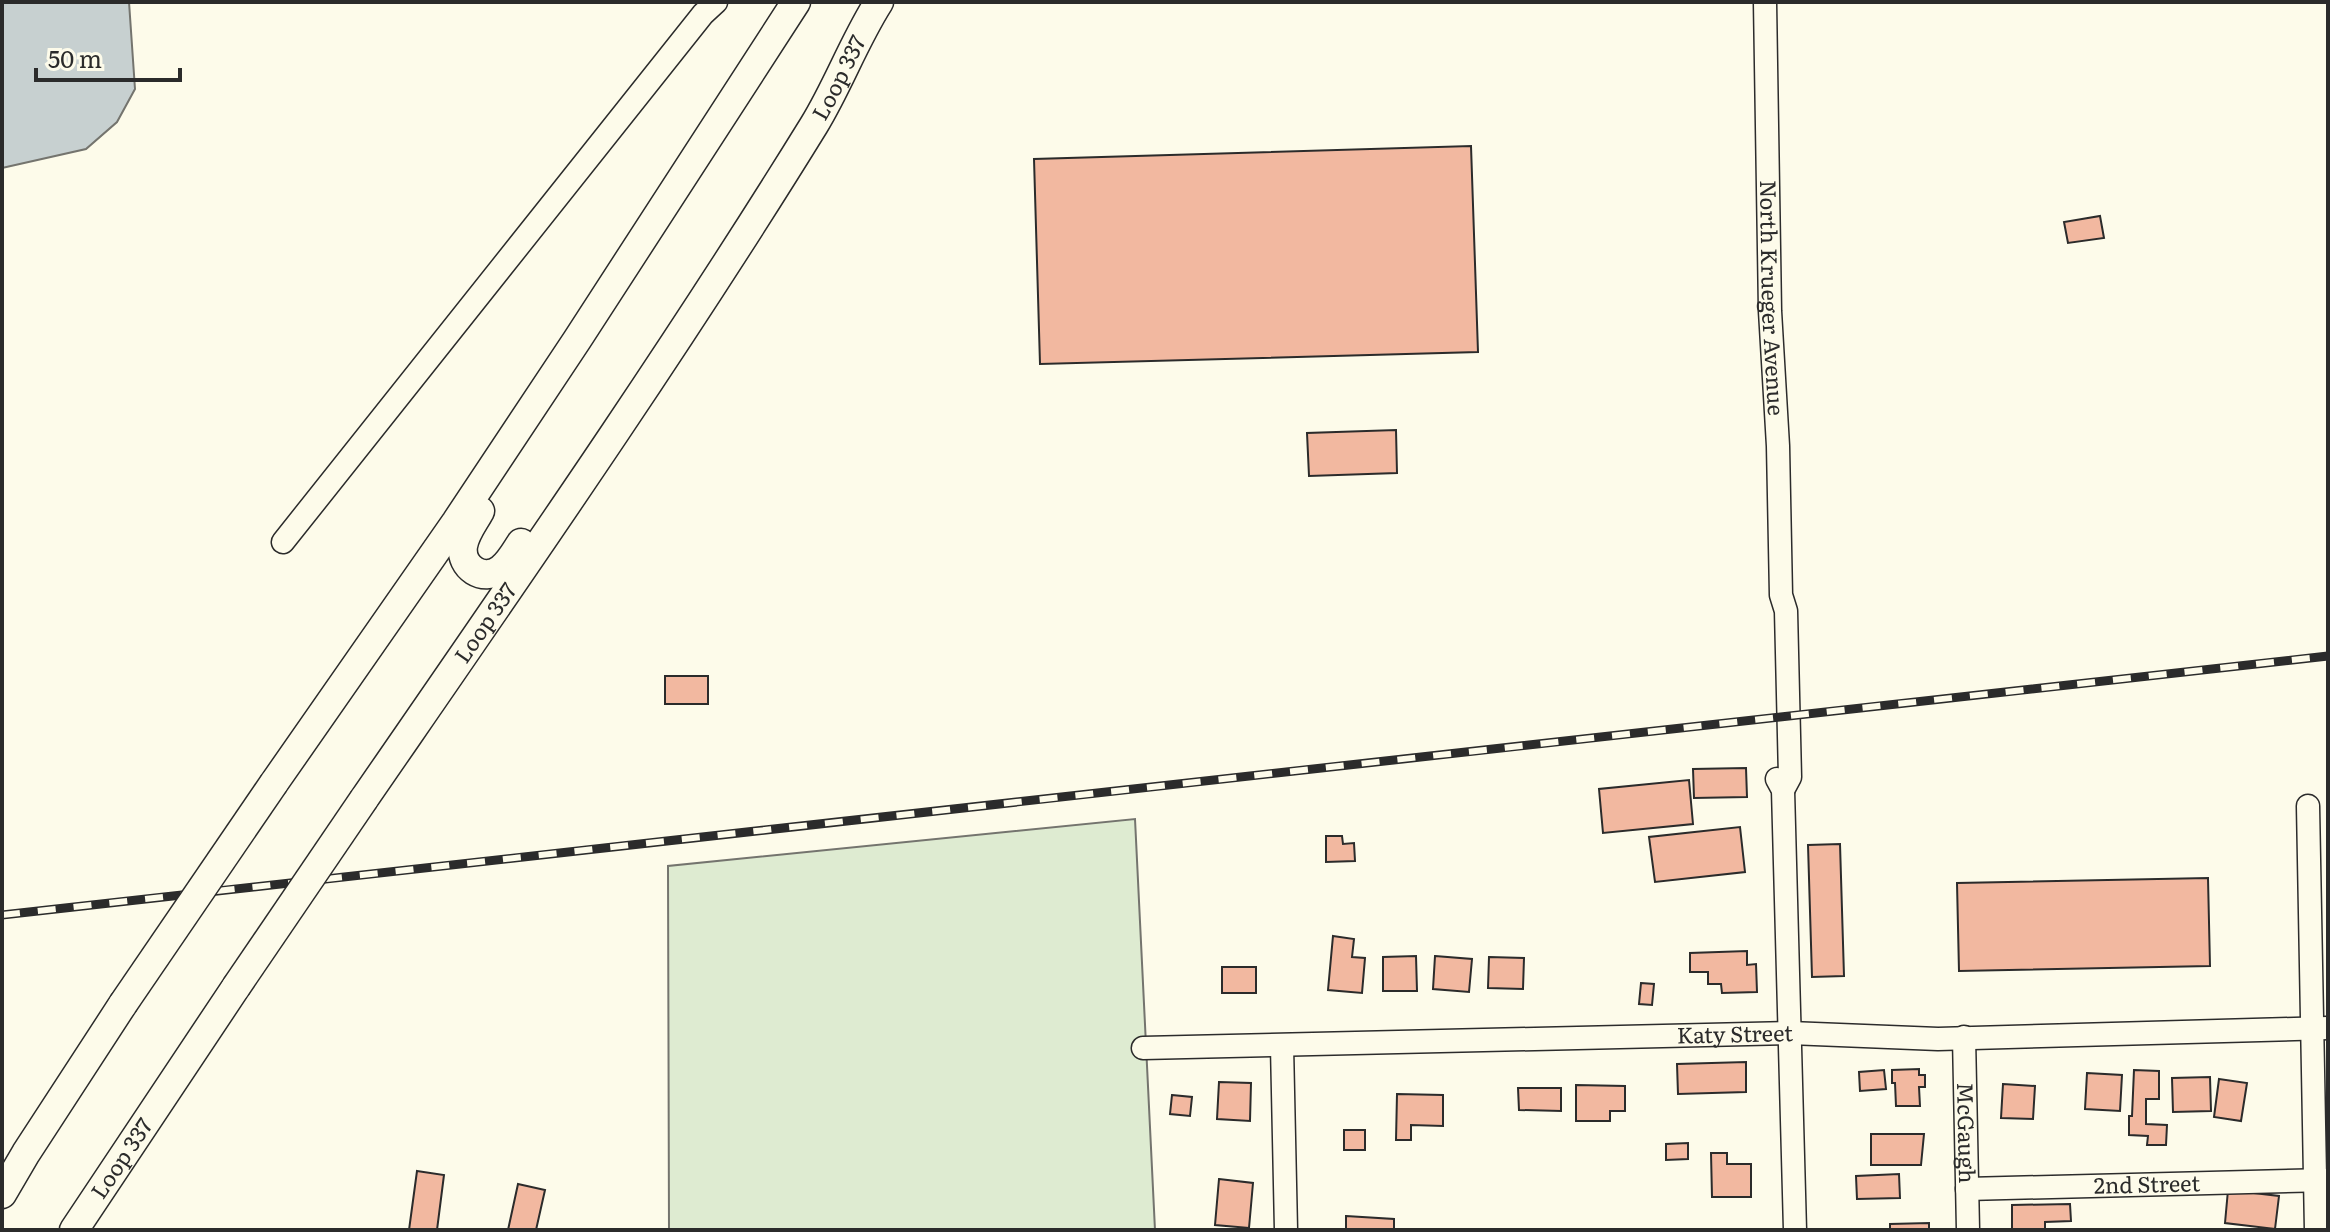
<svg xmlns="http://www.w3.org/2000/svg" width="2330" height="1232" font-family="Literata,serif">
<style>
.green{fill:#deebd1;stroke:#74746e;stroke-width:2}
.water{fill:#c7d0d0;stroke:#74746e;stroke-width:2}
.building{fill:#f2b8a0;stroke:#2b2b2b;stroke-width:2}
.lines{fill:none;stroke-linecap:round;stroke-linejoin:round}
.minor-casing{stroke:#2b2b2b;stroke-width:25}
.major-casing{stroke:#2b2b2b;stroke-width:31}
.minor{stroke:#fdfbea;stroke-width:22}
.major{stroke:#fdfbea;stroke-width:28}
.rail-casing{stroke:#2b2b2b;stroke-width:9}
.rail{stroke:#fdfbea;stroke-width:6;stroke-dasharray:18;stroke-linecap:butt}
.major-bridge-casing{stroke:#2b2b2b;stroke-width:31;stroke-linecap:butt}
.major-bridge{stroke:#fdfbea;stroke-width:28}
.labels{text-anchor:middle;stroke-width:6;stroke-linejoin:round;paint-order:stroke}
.street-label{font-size:22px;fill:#2b2b2b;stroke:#fdfbea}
</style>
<rect width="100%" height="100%" fill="#fdfbea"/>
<path class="green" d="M 1135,819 L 1155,1230 L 669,1230 L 668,866 Z"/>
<path class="water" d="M 2,2 L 129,2 L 135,89 L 117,122 L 86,149 L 2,168 Z"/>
<g class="building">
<path d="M 1471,146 L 1478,352 L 1040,364 L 1034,159 Z"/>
<path d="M 2100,216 L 2104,238 L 2068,243 L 2064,222 Z"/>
<path d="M 1396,430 L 1397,473 L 1309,476 L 1307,433 Z"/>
<rect x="665" y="676" width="43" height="28"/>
<path d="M 1746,768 L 1747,797 L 1694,798 L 1693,769 Z"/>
<path d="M 1689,780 L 1693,824 L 1603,833 L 1599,789 Z"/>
<path d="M 1740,827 L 1745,872 L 1655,882 L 1649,837 Z"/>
<path d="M 1326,836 L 1342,836 L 1343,844 L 1354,843 L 1355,861 L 1326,862 Z"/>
<path d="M 1840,844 L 1844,976 L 1812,977 L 1808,845 Z"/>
<path d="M 2208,878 L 2210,966 L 1959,971 L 1957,883 Z"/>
<path d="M 1333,936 L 1354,939 L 1352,957 L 1365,958 L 1362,993 L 1328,990 Z"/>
<path d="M 1747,951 L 1747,965 L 1756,964 L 1757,992 L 1722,993 L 1721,984 L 1708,984 L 1708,972 L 1690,972 L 1690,953 Z"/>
<path d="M 1416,956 L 1417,991 L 1383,991 L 1383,957 Z"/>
<path d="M 1435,956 L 1472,959 L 1469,992 L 1433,989 Z"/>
<path d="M 1489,957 L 1524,958 L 1523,989 L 1488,988 Z"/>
<rect x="1222" y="967" width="34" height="26"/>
<path d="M 1641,983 L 1654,984 L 1652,1005 L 1639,1004 Z"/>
<path d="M 1746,1062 L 1746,1092 L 1678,1094 L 1677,1064 Z"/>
<path d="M 1919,1069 L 1919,1075 L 1925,1075 L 1925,1087 L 1919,1087 L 1920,1106 L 1896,1106 L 1895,1083 L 1892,1083 L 1892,1070 Z"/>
<path d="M 1884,1070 L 1886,1089 L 1860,1091 L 1859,1072 Z"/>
<path d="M 2134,1070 L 2159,1071 L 2159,1099 L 2146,1099 L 2146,1124 L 2167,1125 L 2166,1145 L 2147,1145 L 2148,1136 L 2129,1135 L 2129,1116 L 2132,1116 Z"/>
<path d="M 2087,1073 L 2122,1075 L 2120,1111 L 2085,1109 Z"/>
<path d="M 2210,1077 L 2211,1111 L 2173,1112 L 2172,1078 Z"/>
<path d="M 2219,1079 L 2247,1083 L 2241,1121 L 2214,1117 Z"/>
<path d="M 1219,1082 L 1251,1083 L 1250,1121 L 1217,1119 Z"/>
<path d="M 2003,1084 L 2035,1086 L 2033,1119 L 2001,1118 Z"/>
<path d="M 1576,1085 L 1625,1086 L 1625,1111 L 1610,1111 L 1610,1121 L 1576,1121 Z"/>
<path d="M 1518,1088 L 1561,1088 L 1561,1111 L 1519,1110 Z"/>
<path d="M 1397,1094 L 1443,1095 L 1443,1126 L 1411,1125 L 1411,1140 L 1396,1140 Z"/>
<path d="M 1172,1095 L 1192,1097 L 1190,1116 L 1170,1114 Z"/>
<rect x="1344" y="1130" width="21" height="20"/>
<path d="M 1871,1134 L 1924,1134 L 1921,1165 L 1871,1165 Z"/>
<path d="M 1688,1143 L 1688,1159 L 1666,1160 L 1666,1144 Z"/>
<path d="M 1711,1153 L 1727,1153 L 1727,1164 L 1751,1164 L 1751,1197 L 1712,1197 Z"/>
<path d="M 417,1171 L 444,1175 L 437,1230 L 409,1230 Z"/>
<path d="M 1899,1174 L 1900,1198 L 1857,1199 L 1856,1176 Z"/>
<path d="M 1219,1179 L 1253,1183 L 1249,1228 L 1215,1225 Z"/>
<path d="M 518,1184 L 545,1190 L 536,1230 L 508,1230 Z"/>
<path d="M 2228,1190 L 2279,1196 L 2275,1229 L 2225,1223 Z"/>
<path d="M 2070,1204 L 2071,1221 L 2045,1222 L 2045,1230 L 2012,1230 L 2012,1205 Z"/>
<path d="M 1346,1216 L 1394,1219 L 1394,1229 L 1408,1230 L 1346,1230 Z"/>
<path d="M 1929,1223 L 1929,1230 L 1890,1230 L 1890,1224 Z"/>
</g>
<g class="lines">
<defs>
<g id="minor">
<path id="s1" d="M 1765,2 L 1770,311 L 1778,446 L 1781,595 L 1786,611 L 1790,777 L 1783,790"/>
<path d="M 283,542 L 703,14 L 716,2"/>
<path d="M 1777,779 L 1783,790 L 1795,1230"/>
<path d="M 2308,806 L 2316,1230"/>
<path id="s2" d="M 1964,1037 L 1968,1230"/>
<path d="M 1282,1046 L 1286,1230"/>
<path id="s3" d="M 1143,1048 L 1790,1033 L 1938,1039 L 2328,1028"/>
<path id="s4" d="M 1967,1189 L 2328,1180"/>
</g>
<g id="major">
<path d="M 480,511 C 474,522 465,533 463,546 C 460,567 483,583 501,569 C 510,562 515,552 521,543"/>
<path d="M 274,783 L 456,522 L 577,340 L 796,2"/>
<path id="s5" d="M 364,799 C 517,577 672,355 814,125 C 838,86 854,41 879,2"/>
<path d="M 2,1194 L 26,1153 L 123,1004"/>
<path id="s6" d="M 74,1230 L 236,987"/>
</g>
</defs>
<use href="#minor" class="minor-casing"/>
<use href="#major" class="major-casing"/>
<use href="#minor" class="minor"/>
<use href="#major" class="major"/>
<defs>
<path id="rail" d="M 2,915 L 2328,656"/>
</defs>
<use href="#rail" class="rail-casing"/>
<use href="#rail" class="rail"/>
<defs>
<g id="major-bridge">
<path d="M 236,987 L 364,799"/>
<path d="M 123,1004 L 274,783"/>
</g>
</defs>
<use href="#major-bridge" class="major-bridge-casing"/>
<use href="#major-bridge" class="major-bridge"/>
</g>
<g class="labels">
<g class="street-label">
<text dy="8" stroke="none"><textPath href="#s5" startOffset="864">Loop 337</textPath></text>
<text dy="8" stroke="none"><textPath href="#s1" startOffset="296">North Krueger Avenue</textPath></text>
<text dy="8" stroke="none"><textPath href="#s5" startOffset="214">Loop 337</textPath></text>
<text dy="8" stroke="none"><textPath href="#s3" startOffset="592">Katy Street</textPath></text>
<text dy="8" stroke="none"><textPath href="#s2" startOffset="96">McGaugh</textPath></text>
<text dy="8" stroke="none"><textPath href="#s6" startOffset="86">Loop 337</textPath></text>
<text dy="8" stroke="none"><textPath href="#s4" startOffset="180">2nd Street</textPath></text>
</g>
</g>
<rect width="2330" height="1232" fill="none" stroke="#2b2b2b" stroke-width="8"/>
<path d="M36 68v12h144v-12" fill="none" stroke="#2b2b2b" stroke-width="4"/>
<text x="48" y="68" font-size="24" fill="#2b2b2b" stroke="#fdfbea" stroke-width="6" paint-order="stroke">50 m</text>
</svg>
